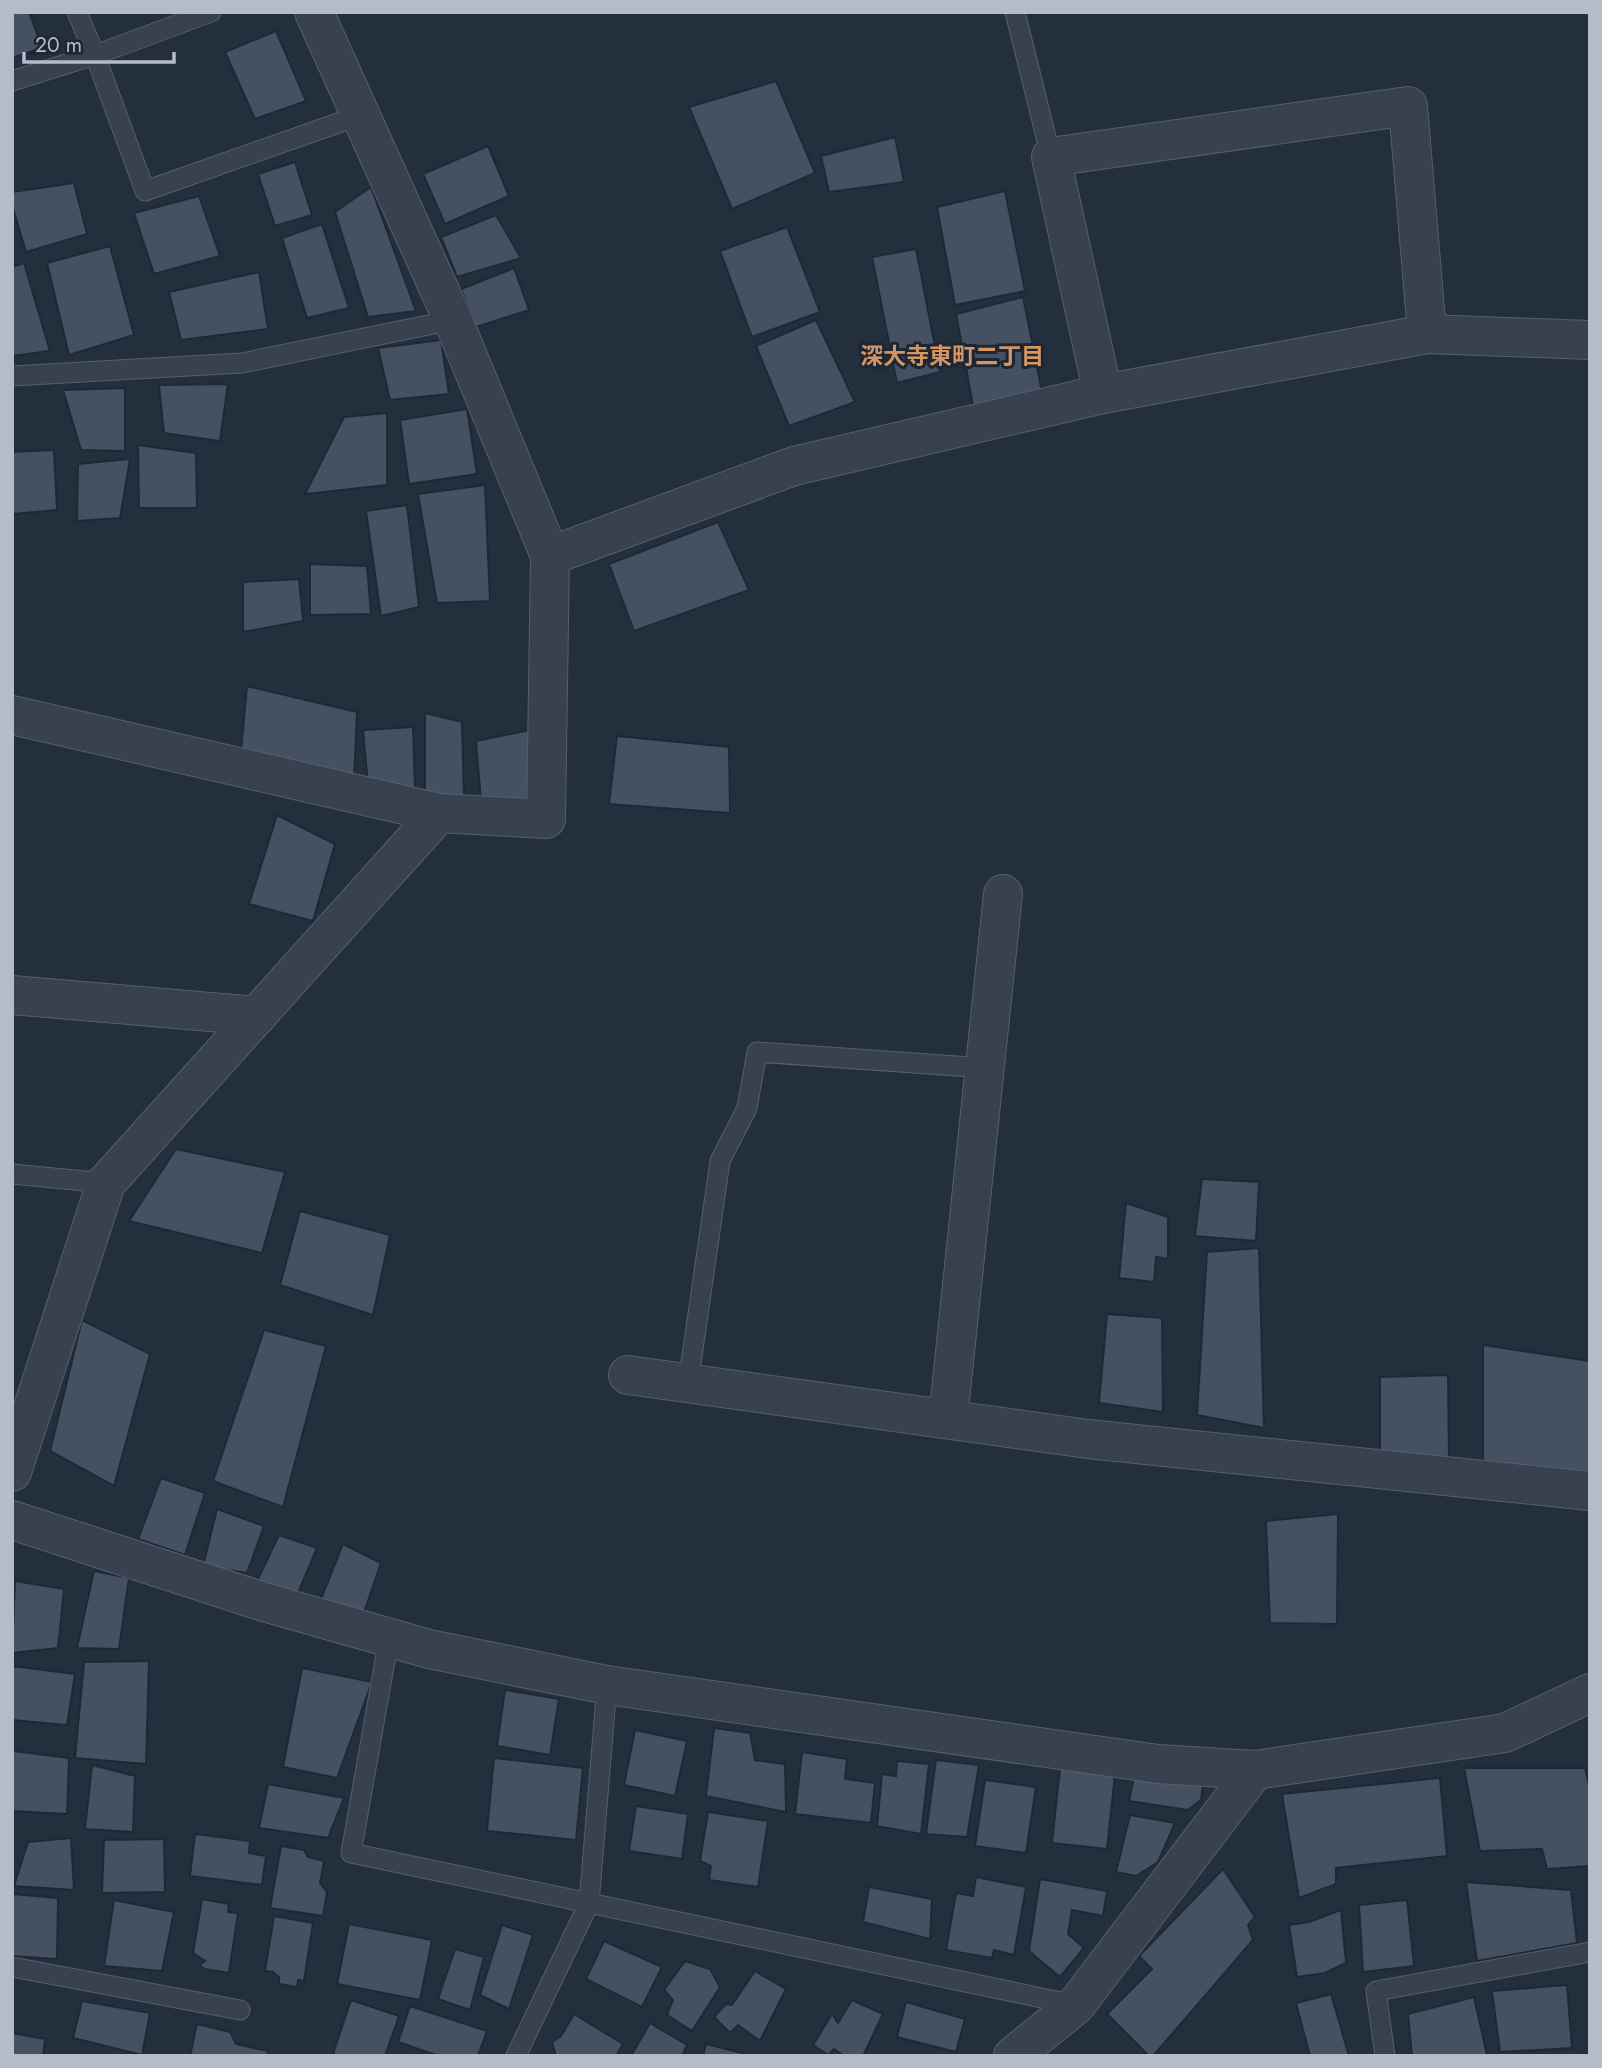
<svg xmlns="http://www.w3.org/2000/svg" width="1602" height="2068" font-family="Jost,'Noto Sans JP',sans-serif">
<style>
.building{fill:#455162;stroke:#1f2835;stroke-width:2}
.lines{fill:none;stroke-linecap:round;stroke-linejoin:round}
.service-casing{stroke:#565f6c;stroke-width:21}
.minor-casing{stroke:#565f6c;stroke-width:40}
.service{stroke:#38414e;stroke-width:19}
.minor{stroke:#38414e;stroke-width:38}
.labels{text-anchor:middle;stroke-width:6;stroke-linejoin:round;paint-order:stroke}
.neighbourhood-label{font-size:23px;font-weight:bold;fill:#d59563;stroke:#1d2633}
</style>
<rect width="100%" height="100%" fill="#242f3e"/>
<g class="building">
<path d="M 12,12 L 29,12 L 42,48 L 12,58 Z"/>
<path d="M 276,31 L 306,101 L 255,119 L 225,52 Z"/>
<path d="M 776,81 L 815,173 L 732,209 L 689,107 Z"/>
<path d="M 895,137 L 904,182 L 829,192 L 821,156 Z"/>
<path d="M 488,146 L 509,196 L 445,224 L 423,174 Z"/>
<path d="M 295,162 L 312,215 L 275,226 L 258,174 Z"/>
<path d="M 74,183 L 87,234 L 26,252 L 12,205 L 12,192 Z"/>
<path d="M 371,187 L 416,311 L 368,317 L 335,212 Z"/>
<path d="M 1005,191 L 1025,291 L 955,305 L 937,207 Z"/>
<path d="M 199,196 L 220,256 L 154,274 L 134,213 Z"/>
<path d="M 496,215 L 521,258 L 457,277 L 441,237 Z"/>
<path d="M 322,224 L 349,308 L 307,318 L 282,238 Z"/>
<path d="M 787,227 L 820,312 L 752,337 L 720,251 Z"/>
<path d="M 110,246 L 134,335 L 69,355 L 47,263 Z"/>
<path d="M 916,249 L 940,372 L 897,383 L 872,257 Z"/>
<path d="M 24,263 L 50,351 L 12,356 L 12,267 Z"/>
<path d="M 514,268 L 529,310 L 476,327 L 461,289 Z"/>
<path d="M 259,272 L 268,329 L 181,340 L 169,292 Z"/>
<path d="M 1023,297 L 1043,397 L 974,411 L 956,314 Z"/>
<path d="M 816,320 L 855,402 L 789,426 L 756,346 Z"/>
<path d="M 441,340 L 449,394 L 390,400 L 378,348 Z"/>
<path d="M 228,384 L 220,441 L 164,433 L 159,385 Z"/>
<path d="M 125,388 L 125,451 L 81,450 L 63,390 Z"/>
<path d="M 467,409 L 477,474 L 409,484 L 400,420 Z"/>
<path d="M 387,413 L 387,485 L 305,494 L 344,417 Z"/>
<path d="M 138,445 L 196,453 L 197,508 L 139,508 Z"/>
<path d="M 54,450 L 57,510 L 12,514 L 12,452 Z"/>
<path d="M 130,459 L 120,518 L 77,521 L 78,464 Z"/>
<path d="M 485,485 L 490,601 L 437,603 L 418,494 Z"/>
<path d="M 407,505 L 419,607 L 381,616 L 366,511 Z"/>
<path d="M 718,522 L 749,590 L 634,631 L 609,564 Z"/>
<path d="M 310,564 L 367,566 L 371,614 L 310,615 Z"/>
<path d="M 299,579 L 303,621 L 243,632 L 243,582 Z"/>
<path d="M 247,686 L 357,712 L 354,779 L 241,750 Z"/>
<path d="M 425,713 L 462,722 L 464,798 L 425,792 Z"/>
<path d="M 413,727 L 415,790 L 369,795 L 363,730 Z"/>
<path d="M 535,729 L 538,799 L 481,801 L 476,741 Z"/>
<path d="M 617,736 L 729,747 L 730,813 L 609,804 Z"/>
<path d="M 277,815 L 335,844 L 313,921 L 249,904 Z"/>
<path d="M 176,1149 L 285,1172 L 262,1253 L 129,1221 Z"/>
<path d="M 1202,1179 L 1259,1182 L 1256,1241 L 1195,1236 Z"/>
<path d="M 1126,1203 L 1168,1217 L 1168,1259 L 1156,1257 L 1154,1282 L 1119,1278 Z"/>
<path d="M 300,1211 L 390,1235 L 373,1315 L 280,1285 Z"/>
<path d="M 1259,1248 L 1264,1428 L 1197,1415 L 1207,1252 Z"/>
<path d="M 1107,1314 L 1162,1318 L 1163,1412 L 1099,1403 Z"/>
<path d="M 82,1320 L 150,1354 L 114,1486 L 50,1451 Z"/>
<path d="M 264,1330 L 326,1346 L 283,1507 L 213,1481 Z"/>
<path d="M 1483,1345 L 1590,1361 L 1590,1476 L 1483,1472 Z"/>
<path d="M 1448,1375 L 1449,1459 L 1380,1455 L 1380,1377 Z"/>
<path d="M 161,1478 L 205,1493 L 185,1555 L 138,1539 Z"/>
<path d="M 217,1509 L 264,1526 L 247,1573 L 203,1566 Z"/>
<path d="M 1338,1514 L 1337,1624 L 1270,1623 L 1266,1521 Z"/>
<path d="M 279,1535 L 317,1548 L 298,1593 L 257,1581 Z"/>
<path d="M 343,1544 L 381,1563 L 362,1618 L 320,1602 Z"/>
<path d="M 94,1571 L 129,1578 L 119,1649 L 77,1648 Z"/>
<path d="M 15,1581 L 64,1589 L 58,1648 L 12,1653 Z"/>
<path d="M 149,1661 L 146,1764 L 75,1758 L 84,1662 Z"/>
<path d="M 12,1666 L 75,1674 L 67,1725 L 12,1720 Z"/>
<path d="M 302,1668 L 372,1682 L 337,1778 L 283,1767 Z"/>
<path d="M 505,1690 L 559,1699 L 550,1755 L 497,1746 Z"/>
<path d="M 714,1728 L 750,1733 L 755,1760 L 785,1764 L 786,1812 L 706,1796 Z"/>
<path d="M 635,1730 L 687,1741 L 675,1796 L 624,1785 Z"/>
<path d="M 13,1751 L 69,1758 L 67,1814 L 12,1811 Z"/>
<path d="M 802,1752 L 847,1759 L 845,1779 L 875,1783 L 871,1823 L 795,1814 Z"/>
<path d="M 494,1758 L 583,1768 L 576,1840 L 487,1831 Z"/>
<path d="M 936,1760 L 979,1765 L 967,1837 L 926,1834 Z"/>
<path d="M 897,1761 L 929,1764 L 921,1834 L 877,1826 L 882,1774 L 896,1776 Z"/>
<path d="M 92,1765 L 135,1776 L 133,1832 L 85,1829 Z"/>
<path d="M 1060,1768 L 1115,1774 L 1107,1849 L 1052,1843 Z"/>
<path d="M 1464,1768 L 1585,1768 L 1590,1790 L 1590,1866 L 1547,1869 L 1542,1849 L 1480,1851 Z"/>
<path d="M 1134,1777 L 1203,1784 L 1201,1800 L 1188,1810 L 1129,1801 Z"/>
<path d="M 1440,1778 L 1447,1856 L 1336,1868 L 1336,1884 L 1299,1898 L 1282,1794 Z"/>
<path d="M 985,1780 L 1036,1787 L 1026,1853 L 975,1846 Z"/>
<path d="M 268,1784 L 344,1798 L 328,1838 L 259,1828 Z"/>
<path d="M 636,1806 L 688,1814 L 682,1859 L 629,1851 Z"/>
<path d="M 708,1812 L 768,1821 L 758,1887 L 709,1880 L 711,1866 L 700,1861 Z"/>
<path d="M 1130,1815 L 1175,1823 L 1158,1862 L 1136,1876 L 1116,1872 Z"/>
<path d="M 195,1834 L 250,1841 L 249,1853 L 266,1856 L 262,1885 L 190,1876 Z"/>
<path d="M 71,1838 L 74,1890 L 14,1886 L 28,1842 Z"/>
<path d="M 164,1839 L 165,1892 L 102,1893 L 104,1840 Z"/>
<path d="M 281,1846 L 304,1850 L 308,1857 L 324,1861 L 320,1883 L 327,1892 L 323,1916 L 270,1908 Z"/>
<path d="M 1223,1869 L 1255,1917 L 1248,1925 L 1253,1940 L 1153,2056 L 1149,2056 L 1107,2014 L 1152,1969 L 1139,1956 Z"/>
<path d="M 976,1877 L 1026,1887 L 1014,1955 L 994,1950 L 992,1958 L 946,1950 L 956,1893 L 973,1896 Z"/>
<path d="M 1040,1879 L 1107,1891 L 1103,1916 L 1072,1910 L 1068,1934 L 1084,1948 L 1060,1977 L 1029,1951 Z"/>
<path d="M 1466,1882 L 1571,1890 L 1577,1943 L 1477,1961 Z"/>
<path d="M 869,1887 L 932,1899 L 930,1939 L 863,1922 Z"/>
<path d="M 12,1894 L 58,1898 L 57,1959 L 12,1956 Z"/>
<path d="M 202,1899 L 229,1904 L 228,1912 L 238,1913 L 229,1973 L 205,1969 L 199,1965 L 205,1961 L 193,1953 Z"/>
<path d="M 114,1900 L 174,1912 L 162,1971 L 104,1966 Z"/>
<path d="M 1407,1900 L 1414,1966 L 1363,1972 L 1359,1905 Z"/>
<path d="M 1341,1910 L 1346,1963 L 1325,1973 L 1297,1977 L 1289,1925 L 1309,1922 Z"/>
<path d="M 274,1916 L 313,1923 L 304,1981 L 298,1980 L 297,1987 L 279,1984 L 279,1977 L 273,1972 L 265,1971 Z"/>
<path d="M 349,1924 L 432,1940 L 420,2000 L 337,1984 Z"/>
<path d="M 502,1925 L 533,1935 L 509,2009 L 480,1995 Z"/>
<path d="M 604,1941 L 662,1967 L 642,2007 L 586,1979 Z"/>
<path d="M 455,1949 L 484,1957 L 470,2010 L 438,1999 Z"/>
<path d="M 685,1961 L 710,1969 L 720,1987 L 692,2031 L 667,2015 L 673,2000 L 664,1990 Z"/>
<path d="M 755,1971 L 786,1989 L 760,2041 L 738,2025 L 730,2033 L 714,2017 L 726,2004 L 732,2005 Z"/>
<path d="M 1567,1985 L 1572,2048 L 1500,2052 L 1492,1991 Z"/>
<path d="M 1331,1994 L 1349,2056 L 1310,2056 L 1296,2003 Z"/>
<path d="M 1474,1997 L 1487,2055 L 1412,2056 L 1408,2014 Z"/>
<path d="M 351,2000 L 399,2016 L 385,2056 L 339,2056 L 333,2054 Z"/>
<path d="M 852,2000 L 883,2014 L 863,2056 L 844,2056 L 834,2049 L 828,2055 L 813,2045 L 832,2014 L 838,2023 Z"/>
<path d="M 82,2001 L 150,2013 L 142,2055 L 73,2038 Z"/>
<path d="M 906,2002 L 965,2019 L 956,2052 L 897,2037 Z"/>
<path d="M 410,2006 L 487,2031 L 478,2056 L 439,2056 L 398,2042 Z"/>
<path d="M 574,2014 L 623,2044 L 616,2056 L 556,2056 L 552,2042 L 561,2036 Z"/>
<path d="M 650,2023 L 687,2045 L 682,2056 L 631,2056 Z"/>
<path d="M 197,2024 L 230,2032 L 236,2044 L 268,2051 L 267,2056 L 190,2056 Z"/>
<path d="M 12,2033 L 45,2039 L 43,2056 L 12,2056 Z"/>
<path d="M 706,2044 L 746,2054 L 748,2056 L 703,2056 Z"/>
</g>
<g class="lines">
<defs>
<g id="service">
<path d="M 77,12 L 95,55 L 145,191 L 361,115"/>
<path d="M 1015,12 L 1051,157"/>
<path d="M 12,81 L 95,55 L 211,12"/>
<path d="M 12,376 L 242,363 L 453,320"/>
<path d="M 12,1174 L 106,1183"/>
<path d="M 688,1384 L 720,1161 L 747,1108 L 757,1052 L 985,1068"/>
<path d="M 389,1638 L 351,1853 L 1075,2005"/>
<path d="M 12,1967 L 240,2010"/>
<path d="M 516,2056 L 589,1903 L 607,1685"/>
<path d="M 1385,2056 L 1376,1991 L 1590,1952"/>
</g>
<g id="minor">
<path d="M 1103,394 L 1051,157 L 1408,106 L 1427,334"/>
<path d="M 550,556 L 794,466 L 1103,394 L 1427,334 L 1590,340"/>
<path d="M 12,715 L 439,813 L 546,819 L 550,556 L 453,320 L 314,12"/>
<path d="M 12,995 L 257,1016"/>
<path d="M 628,1375 L 1088,1439 L 1590,1491"/>
<path d="M 948,1419 L 1003,894"/>
<path d="M 12,1472 L 106,1183 L 439,813"/>
<path d="M 12,1520 L 264,1602 L 429,1649 L 607,1685 L 1158,1764 L 1255,1770 L 1505,1733 L 1590,1693"/>
<path d="M 1013,2056 L 1076,2005 L 1255,1770"/>
</g>
</defs>
<use href="#service" class="service-casing"/>
<use href="#minor" class="minor-casing"/>
<use href="#service" class="service"/>
<use href="#minor" class="minor"/>
</g>
<g class="labels">
<g class="neighbourhood-label">
<text x="952" y="364">深大寺東町二丁目</text>
</g>
</g>
<rect width="1602" height="2068" fill="none" stroke="#b4bcc9" stroke-width="28"/>
<path d="M24 52v10h150v-10" fill="none" stroke="#b4bcc9" stroke-width="3.5"/>
<text x="35" y="52" font-size="21" fill="#b4bcc9" stroke="#1d2633" stroke-width="5" paint-order="stroke">20 m</text>
</svg>
